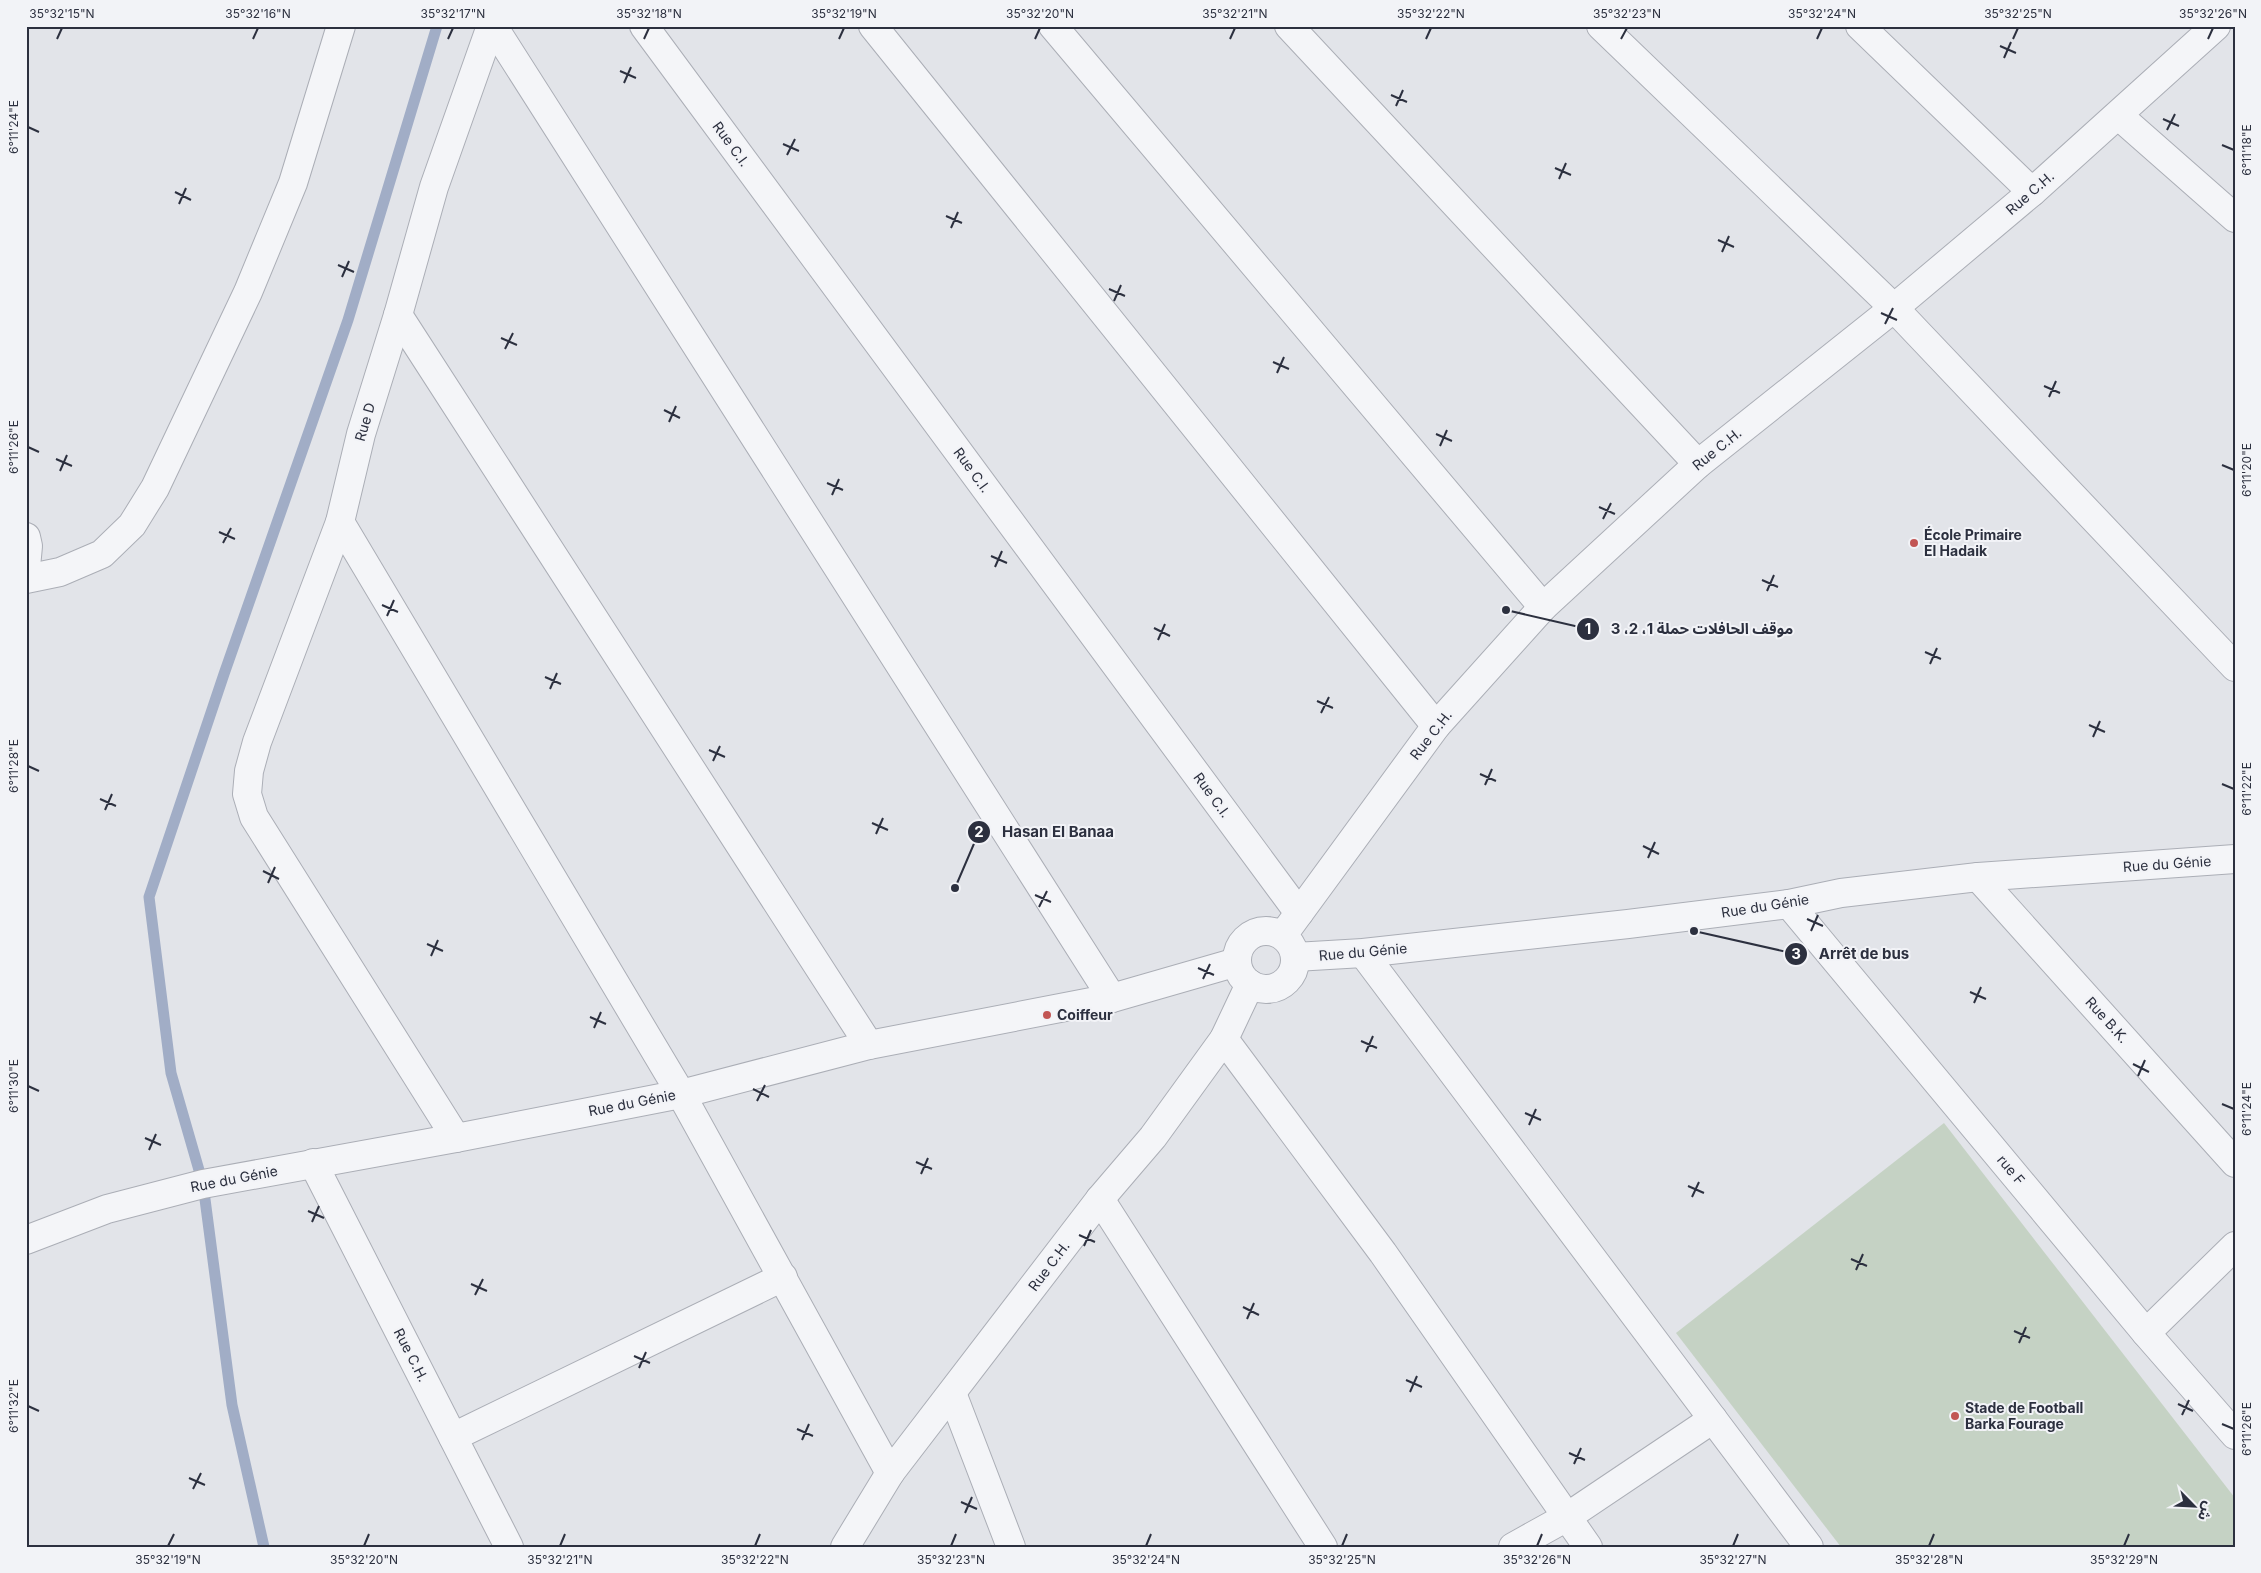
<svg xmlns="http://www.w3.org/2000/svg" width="2261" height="1573" font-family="Inter,'Noto Sans Arabic',sans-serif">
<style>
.park{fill:#c5d2c4}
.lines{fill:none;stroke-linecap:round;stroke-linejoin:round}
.stream{stroke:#a1adc6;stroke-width:11}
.minor-casing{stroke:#abaeb6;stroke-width:30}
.minor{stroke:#f4f5f8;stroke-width:28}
.ticks{fill:none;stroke:#2c303f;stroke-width:2}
.poi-dot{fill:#c25554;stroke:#f2f3f7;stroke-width:2}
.labels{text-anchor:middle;stroke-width:4;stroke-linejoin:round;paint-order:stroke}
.street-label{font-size:14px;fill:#2c303f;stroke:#f2f3f7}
.poi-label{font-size:14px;font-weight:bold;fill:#2c303f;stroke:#f2f3f7;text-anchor:start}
.leader{fill:none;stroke:#2c303f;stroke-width:2}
.callout-dot{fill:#2c303f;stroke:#f2f3f7;stroke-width:2}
.mark-label{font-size:15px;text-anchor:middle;font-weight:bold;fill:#fff}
.callout-label{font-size:15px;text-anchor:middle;font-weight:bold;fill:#2c303f;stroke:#f2f3f7;stroke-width:4;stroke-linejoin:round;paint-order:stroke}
.neatline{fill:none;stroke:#2c303f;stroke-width:2}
.ticks-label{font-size:12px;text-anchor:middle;fill:#2c303f}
</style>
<rect width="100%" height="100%" fill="#e2e4e9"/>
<path class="park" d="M 1944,1123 L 2235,1498 L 2235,1547 L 1841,1547 L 1676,1333 Z"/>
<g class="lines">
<path class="stream" d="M 264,1547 L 232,1405 L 203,1184 L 171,1073 L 149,897 L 224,674 L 348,320 L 437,26"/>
<defs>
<g id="minor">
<path d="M 493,26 L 1112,998"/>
<path d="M 644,26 L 1299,913"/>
<path d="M 873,26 L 1436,726"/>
<path d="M 1053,26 L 1543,607"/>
<path d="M 1289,26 L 1698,464"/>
<path d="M 1601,26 L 1894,308 L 2235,667"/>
<path d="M 1860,26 L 2032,192"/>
<path d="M 2119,116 L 2235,218"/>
<path d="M 398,315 L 869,1045"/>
<path d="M 340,522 L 681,1094 L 890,1473"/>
<path d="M 26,537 L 28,546 L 26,567"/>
<path d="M 26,579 L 60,572 L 102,554 L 132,525 L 155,488 L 248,292 L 293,183 L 341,26"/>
<path d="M 1978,877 L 2235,1163"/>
<path d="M 1789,904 L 2146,1333 L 2235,1435"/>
<circle cx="1266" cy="960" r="29"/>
<path d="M 1283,935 L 1436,726 L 1543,607 L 1698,464 L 1894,308 L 2032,192 L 2216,26"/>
<path d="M 1363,953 L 1809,1547"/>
<path d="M 1295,957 L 1363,953 L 1628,924 L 1789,904 L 1841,893 L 1978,877 L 2235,859"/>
<path d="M 1224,1039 L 1383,1253 L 1588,1547"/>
<path d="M 456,1138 L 254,817 L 247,794 L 249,771 L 257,742 L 340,522 L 361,434 L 398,315 L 434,187 L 491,26"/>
<path d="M 313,1163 L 509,1547"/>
<path d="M 1100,1199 L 1323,1547"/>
<path d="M 26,1240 L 107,1209 L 203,1184 L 456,1138 L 681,1094 L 869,1045 L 1112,998 L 1237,962"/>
<path d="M 2146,1333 L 2235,1246"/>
<path d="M 952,1393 L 1011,1547"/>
<path d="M 453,1437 L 783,1277"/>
<path d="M 845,1547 L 890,1473 L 1100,1199 L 1153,1137 L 1224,1039 L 1250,984"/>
<path d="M 1513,1547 L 1567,1517 L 1713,1419"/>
</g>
</defs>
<use href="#minor" class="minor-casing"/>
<use href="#minor" class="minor"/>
</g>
<path class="ticks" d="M 57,39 L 62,28M 253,39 L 258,28M 448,39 L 453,28M 644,39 L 649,28M 839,39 L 844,28M 1035,39 L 1040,28M 1230,39 L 1235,28M 1426,39 L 1431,28M 1621,39 L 1627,28M 1817,39 L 1822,28M 2013,39 L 2018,28M 2208,39 L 2213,28M 2000,46 L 2016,53M 2004,58 L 2011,42M 620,71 L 636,78M 624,83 L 631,67M 1391,95 L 1407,102M 1396,106 L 1403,90M 2163,119 L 2179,126M 28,127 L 39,132M 2167,130 L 2175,114M 783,144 L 799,151M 2222,145 L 2234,150M 787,155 L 795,139M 1555,168 L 1571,175M 1559,179 L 1566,163M 175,192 L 191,200M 179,204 L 186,188M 946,216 L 962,223M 951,228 L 958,212M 1718,240 L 1734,247M 1722,252 L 1729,236M 338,265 L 354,272M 342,277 L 349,261M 1109,289 L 1125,296M 1114,301 L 1121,285M 1881,313 L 1897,320M 1885,324 L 1893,308M 501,338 L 517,345M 505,349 L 513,333M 1273,362 L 1289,369M 1277,373 L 1284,357M 2044,386 L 2060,393M 2049,397 L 2056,381M 664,410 L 680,418M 669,422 L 676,406M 1436,434 L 1452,441M 1440,446 L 1447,430M 28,447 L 39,452M 56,459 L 72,466M 2222,465 L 2234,470M 60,471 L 67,455M 827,483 L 843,490M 832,495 L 839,479M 1599,507 L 1615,514M 1603,519 L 1611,503M 219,532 L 235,539M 223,543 L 231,528M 991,556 L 1007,563M 995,567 L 1002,551M 1762,580 L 1778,587M 1767,591 L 1774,575M 382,605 L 398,612M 387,616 L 394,600M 1154,628 L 1170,636M 1158,640 L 1165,624M 1925,652 L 1941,659M 1930,664 L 1937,648M 545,677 L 561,684M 550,689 L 557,673M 1317,701 L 1333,708M 1321,713 L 1329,697M 2089,725 L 2105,732M 2093,737 L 2100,721M 709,750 L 725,757M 713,761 L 720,746M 28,766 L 39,771M 1480,774 L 1496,781M 2222,784 L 2234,789M 1485,785 L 1492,769M 100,799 L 116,806M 105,810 L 112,794M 872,823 L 888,830M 876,834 L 883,818M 1643,846 L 1659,854M 1648,858 L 1655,842M 263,871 L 279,879M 268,883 L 275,867M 1035,895 L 1051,902M 1039,907 L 1047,891M 1807,919 L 1823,926M 1811,931 L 1818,915M 427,944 L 443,951M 431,956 L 438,940M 1198,968 L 1214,975M 1203,979 L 1210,964M 1970,992 L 1986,999M 1974,1003 L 1981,987M 590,1017 L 606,1024M 594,1028 L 601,1012M 1361,1041 L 1377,1048M 1366,1052 L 1373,1036M 2133,1064 L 2149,1072M 2138,1076 L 2145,1060M 28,1086 L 39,1091M 753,1089 L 769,1097M 757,1101 L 765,1085M 2222,1104 L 2234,1109M 1525,1113 L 1541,1120M 1529,1125 L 1536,1109M 145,1138 L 161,1145M 149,1150 L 156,1134M 916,1162 L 932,1169M 921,1174 L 928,1158M 1688,1186 L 1704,1193M 1692,1197 L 1699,1182M 308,1211 L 324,1218M 312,1222 L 319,1206M 1079,1235 L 1095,1242M 1084,1246 L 1091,1230M 1851,1259 L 1867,1266M 1856,1270 L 1863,1254M 471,1284 L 487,1291M 475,1295 L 483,1279M 1243,1307 L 1259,1315M 1247,1319 L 1254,1303M 2014,1331 L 2030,1338M 2019,1343 L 2026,1327M 634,1356 L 650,1363M 639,1368 L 646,1352M 1406,1380 L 1422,1387M 1410,1392 L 1417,1376M 2178,1404 L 2193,1411M 28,1406 L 39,1411M 2182,1415 L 2189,1400M 2222,1424 L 2234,1429M 797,1429 L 813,1436M 802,1440 L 809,1424M 1569,1453 L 1585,1460M 1574,1464 L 1581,1448M 189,1478 L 205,1485M 193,1489 L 201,1473M 961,1502 L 977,1509M 965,1513 L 972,1497M 168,1546 L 174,1534M 364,1546 L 369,1534M 560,1546 L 565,1534M 755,1546 L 760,1534M 951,1546 L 956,1534M 1146,1546 L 1151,1534M 1342,1546 L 1347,1534M 1537,1546 L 1542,1534M 1733,1546 L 1738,1534M 1929,1546 L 1934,1534M 2124,1546 L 2129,1534"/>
<g class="poi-dot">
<circle cx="1914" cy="543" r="5"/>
<circle cx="1047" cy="1015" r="5"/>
<circle cx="1955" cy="1416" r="5"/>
</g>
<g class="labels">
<g class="street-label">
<text transform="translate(731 144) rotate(54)" y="5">Rue C.I.</text>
<text transform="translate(2030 193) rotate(-41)" y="5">Rue C.H.</text>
<text transform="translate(365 422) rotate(-74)" y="5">Rue D</text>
<text transform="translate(1717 449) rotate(-39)" y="5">Rue C.H.</text>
<text transform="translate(972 470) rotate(54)" y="5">Rue C.I.</text>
<text transform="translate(1431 735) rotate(-52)" y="5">Rue C.H.</text>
<text transform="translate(1212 795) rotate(54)" y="5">Rue C.I.</text>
<text transform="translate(2167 864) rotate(-4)" y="5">Rue du Génie</text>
<text transform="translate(1765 906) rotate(-9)" y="5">Rue du Génie</text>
<text transform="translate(1363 952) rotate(-5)" y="5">Rue du Génie</text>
<text transform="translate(2107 1020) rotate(48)" y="5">Rue B.K.</text>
<text transform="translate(632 1103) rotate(-11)" y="5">Rue du Génie</text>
<text transform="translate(2011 1170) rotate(50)" y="5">rue F</text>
<text transform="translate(234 1179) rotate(-11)" y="5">Rue du Génie</text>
<text transform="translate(1049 1266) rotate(-53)" y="5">Rue C.H.</text>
<text transform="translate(411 1355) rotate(63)" y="5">Rue C.H.</text>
</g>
<g class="poi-label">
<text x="1924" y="540">École Primaire<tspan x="1924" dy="16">El Hadaik</tspan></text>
<text x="1057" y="1020">Coiffeur</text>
<text x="1965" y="1413">Stade de Football<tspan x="1965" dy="16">Barka Fourage</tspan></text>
</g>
</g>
<path class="leader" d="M1506 610L1588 629M955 888L979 832M1694 931L1796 954"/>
<g class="callout-dot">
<circle cx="1506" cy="610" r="5"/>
<circle cx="955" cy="888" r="5"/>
<circle cx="1694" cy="931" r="5"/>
<circle cx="1588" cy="629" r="12"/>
<circle cx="979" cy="832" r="12"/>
<circle cx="1796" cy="954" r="12"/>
</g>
<g class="mark-label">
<text x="1588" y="634">1</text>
<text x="979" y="837">2</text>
<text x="1796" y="959">3</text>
</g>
<g class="callout-label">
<text x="1702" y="634">موقف الحافلات حملة 1، 2، 3</text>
<text x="1058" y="837">Hasan El Banaa</text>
<text x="1864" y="959">Arrêt de bus</text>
</g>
<rect width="2261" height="1573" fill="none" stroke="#f2f3f7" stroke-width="55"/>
<g transform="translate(2194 1506) rotate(114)" stroke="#f2f3f7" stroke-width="4" paint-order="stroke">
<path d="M0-4L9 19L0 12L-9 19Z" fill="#2c303f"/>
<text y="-8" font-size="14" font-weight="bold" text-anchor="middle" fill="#2c303f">ش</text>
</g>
<rect x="28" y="28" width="2206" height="1518" class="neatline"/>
<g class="ticks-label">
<text x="62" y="18">35°32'15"N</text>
<text x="258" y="18">35°32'16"N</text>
<text x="453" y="18">35°32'17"N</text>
<text x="649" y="18">35°32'18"N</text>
<text x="844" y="18">35°32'19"N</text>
<text x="1040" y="18">35°32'20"N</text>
<text x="1235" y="18">35°32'21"N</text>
<text x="1431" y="18">35°32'22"N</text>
<text x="1627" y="18">35°32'23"N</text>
<text x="1822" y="18">35°32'24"N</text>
<text x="2018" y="18">35°32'25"N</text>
<text x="2213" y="18">35°32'26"N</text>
<text transform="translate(14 127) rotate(-90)" y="4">6°11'24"E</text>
<text transform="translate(2247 150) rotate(-90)" y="4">6°11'18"E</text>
<text transform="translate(14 447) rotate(-90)" y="4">6°11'26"E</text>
<text transform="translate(2247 470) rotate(-90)" y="4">6°11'20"E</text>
<text transform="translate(14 766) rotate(-90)" y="4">6°11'28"E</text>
<text transform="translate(2247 789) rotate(-90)" y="4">6°11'22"E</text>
<text transform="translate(14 1086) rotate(-90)" y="4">6°11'30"E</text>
<text transform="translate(2247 1109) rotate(-90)" y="4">6°11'24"E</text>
<text transform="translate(14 1406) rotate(-90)" y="4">6°11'32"E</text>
<text transform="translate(2247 1429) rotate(-90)" y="4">6°11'26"E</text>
<text x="168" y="1564">35°32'19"N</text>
<text x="364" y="1564">35°32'20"N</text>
<text x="560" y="1564">35°32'21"N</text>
<text x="755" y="1564">35°32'22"N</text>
<text x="951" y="1564">35°32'23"N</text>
<text x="1146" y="1564">35°32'24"N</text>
<text x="1342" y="1564">35°32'25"N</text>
<text x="1537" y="1564">35°32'26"N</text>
<text x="1733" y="1564">35°32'27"N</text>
<text x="1929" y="1564">35°32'28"N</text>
<text x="2124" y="1564">35°32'29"N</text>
</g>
</svg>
